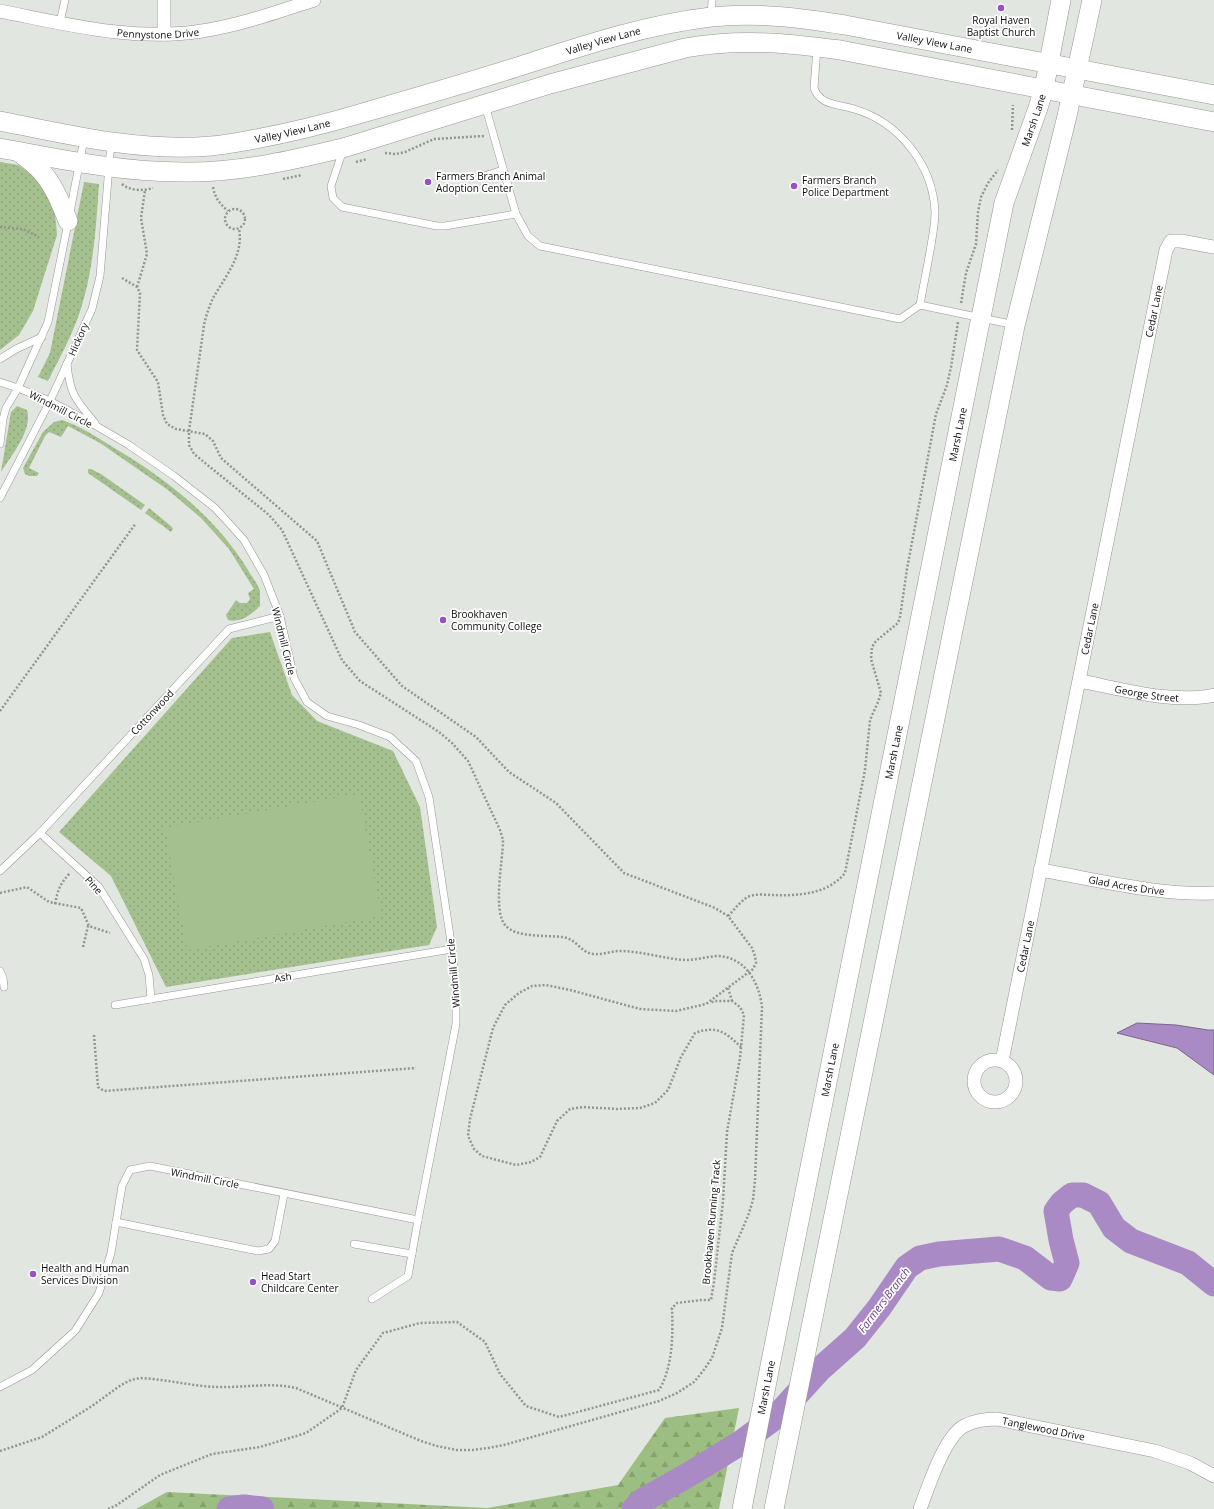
<svg xmlns="http://www.w3.org/2000/svg" width="1214" height="1509" font-family="'Open Sans',sans-serif">
<style>
.grass{fill:url(#grass-dots)}
.forest{fill:url(#forest-firs)}
.pitch{fill:#a5c08f}
.water{fill:#aa8ac4;stroke:#7a648c}
.lines{fill:none;stroke-linecap:round;stroke-linejoin:round}
.river{stroke:#aa8ac4;stroke-width:25}
.lane-casing{stroke:#959792;stroke-width:8}
.street-casing{stroke:#959792;stroke-width:14}
.secondary-casing{stroke:#959792;stroke-width:20}
.path{stroke:#929590;stroke-width:2.5;stroke-dasharray:2 2;stroke-linecap:butt}
.lane{stroke:#fff;stroke-width:7}
.street{stroke:#fff;stroke-width:13}
.secondary{stroke:#fff;stroke-width:19}
.poi-dot{fill:#9651c6;stroke:#fff;stroke-width:1.5}
.labels{text-anchor:middle;stroke-width:3.5;stroke-linejoin:round;paint-order:stroke}
.poi-label{font-size:10px;fill:#0b0c0b;stroke:#fff;text-anchor:start}
.street-label{font-size:10px;fill:#0b0c0b;stroke:#fff}
.water-label{font-size:11px;font-style:italic;fill:#673e85;stroke:#fff}
</style>
<defs>
<pattern id="grass-dots" width="8" height="8" patternUnits="userSpaceOnUse"><rect width="8" height="8" fill="#a5c08f"/><path d="M2 2h.1M6 6h.1" fill="none" stroke="#8da47a" stroke-width="1.8" stroke-linecap="round"/></pattern>
<pattern id="forest-firs" width="22" height="20" patternUnits="userSpaceOnUse"><rect width="22" height="20" fill="#9dbe82"/><path d="M5 1l3.5 6h-7zM16 11l3.5 6h-7z" fill="#86a26f"/></pattern>
</defs>
<rect width="100%" height="100%" fill="#e2e6e0"/>
<g class="grass">
<path d="M 0,162 L 18,165 L 53,190 L 57,235 L 33,311 L 19,335 L 0,350 Z"/>
<path d="M 84,182 L 99,184 C 96,230 93,277 77,320 C 69,341 58,361 48,381 L 38,377 L 50,353 Z"/>
<path d="M 17,406 L 27,410 C 33,430 11,456 1,472 L 11,412 Z"/>
<path d="M 62,420 C 80,426 95,436 111,446 C 164,477 216,517 248,570 C 251,576 258,584 260,591 C 260,596 260,602 260,606 C 251,615 241,623 228,620 L 226,615 L 236,600 L 240,603 L 247,603 L 250,599 L 248,593 L 254,589 L 229,549 L 201,518 L 168,490 L 100,443 L 68,426 L 61,437 L 49,432 L 45,436 L 29,468 L 39,473 L 37,476 L 29,476 L 25,474 L 23,468 L 43,432 L 54,422 Z"/>
<path d="M 88,469 L 91,469 L 101,474 L 145,505 L 141,510 L 88,473 Z"/>
<path d="M 149,508 L 171,526 L 173,529 L 171,532 L 145,513 Z"/>
<path d="M 270,632 L 292,695 L 317,721 L 393,751 L 420,807 L 437,927 L 429,945 L 166,987 L 111,876 L 59,832 L 232,638 Z"/>
</g>
<path class="forest" d="M 739,1408 L 719,1509 L 136,1509 L 167,1492 L 487,1508 L 618,1485 L 665,1418 Z"/>
<path class="pitch" d="M 359,794 L 381,916 L 187,950 L 165,828 Z"/>
<path class="water" d="M 1137,1023 L 1176,1025 L 1208,1030 L 1214,1030 L 1214,1075 L 1177,1048 L 1117,1033 Z"/>
<g class="lines">
<g class="river">
<path d="M 229,1509 L 244,1507 L 262,1509"/>
<path d="M 634,1509 L 642,1501 L 688,1475 L 739,1444 L 777,1416 L 819,1370 L 855,1338 L 879,1308 L 907,1267 L 920,1258 L 939,1254 L 999,1249 L 1025,1258 L 1051,1278 L 1060,1279 L 1067,1263 L 1061,1240 L 1056,1211 L 1062,1203 L 1072,1195 L 1083,1195 L 1099,1203 L 1114,1228 L 1131,1241 L 1188,1263 L 1214,1284"/>
</g>
<defs>
<g id="lane">
<path d="M 711,16 L 712,0"/>
<path d="M 60,22 L 65,0"/>
<path d="M 817,48 L 814,88 C 820,106 839,104 854,109 C 899,122 933,165 935,212 C 935,225 932,239 930,251 C 927,269 923,287 920,305 L 1015,325"/>
<path d="M 485,105 L 516,214 L 528,236 L 540,246 L 900,319 L 920,305"/>
<path d="M 343,150 L 331,186 L 333,198 L 342,207 L 437,226 L 445,226 L 516,214"/>
<path d="M 484,176 L 503,170"/>
<path d="M 70,212 L 84,139"/>
<path d="M 0,359 L 16,349 L 42,337"/>
<path d="M 67,364 C 70,395 76,400 95,423"/>
<path d="M 0,382 L 18,388 L 50,401 L 86,420 L 129,445 L 174,476 L 215,508 L 244,540 L 264,575 L 280,616 L 294,678 L 307,702 L 327,716 L 359,725 L 390,737 L 416,761 L 429,797 L 452,949 L 456,992 L 456,1024 L 418,1220 L 150,1166 L 130,1170 L 122,1186 L 111,1253 L 99,1293 L 75,1331 L 32,1370 L 0,1387"/>
<path d="M 0,444 L 3,419 L 6,408 L 18,388 L 48,322 L 68,223"/>
<path d="M 0,498 L 50,401 L 92,309 L 100,276 L 111,142"/>
<path d="M 40,833 L 229,629 L 280,616"/>
<path d="M 0,871 L 40,833 L 99,887 L 144,959 L 149,975 L 151,999"/>
<path d="M 0,971 L 3,978 L 4,987"/>
<path d="M 115,1005 L 452,949"/>
<path d="M 116,1222 L 258,1251 L 269,1249 L 275,1241 L 284,1194"/>
<path d="M 354,1244 L 412,1254"/>
<path d="M 372,1299 L 408,1276 L 418,1220"/>
</g>
<g id="street">
<path id="s1" d="M 0,11 C 66,24 134,42 202,31 C 241,25 277,12 314,0"/>
<path d="M 164,34 L 164,0"/>
<path id="s2" d="M 1080,681 C 1122,689 1171,704 1214,695"/>
<path id="s3" d="M 1040,870 C 1094,879 1160,896 1214,893"/>
<circle cx="995" cy="1081" r="21"/>
<path id="s4" d="M 1002,1061 L 1166,250 L 1171,241 L 1181,241 L 1214,247"/>
<path id="s5" d="M 920,1509 C 928,1488 944,1437 964,1426 C 975,1420 986,1419 997,1419 L 1155,1451 L 1190,1463 L 1214,1476"/>
</g>
<g id="secondary">
<path id="s6" d="M 0,121 C 69,135 140,152 211,146 C 222,145 234,143 245,141 C 284,134 322,125 359,114 C 411,99 463,84 514,68 C 579,47 643,25 711,17 C 756,12 801,18 845,25 L 1214,95"/>
<path d="M 0,148 C 63,160 126,173 190,172 C 242,172 293,160 343,148 L 550,84 L 685,48 C 739,38 787,43 840,50 L 1214,122"/>
<path d="M 19,152 C 26,158 35,164 41,171 C 54,185 61,204 68,221"/>
<path id="s7" d="M 742,1509 L 770,1366 L 1004,203 L 1038,108 L 1044,88 L 1061,0"/>
<path d="M 774,1509 L 1015,326 L 1067,116 L 1092,0"/>
</g>
</defs>
<use href="#lane" class="lane-casing"/>
<use href="#street" class="street-casing"/>
<use href="#secondary" class="secondary-casing"/>
<g class="path">
<path d="M 1012,130 L 1013,105"/>
<path d="M 385,153 L 396,154 L 405,152 L 434,139 L 484,136"/>
<path d="M 356,162 L 367,159"/>
<path d="M 283,179 L 302,175"/>
<path d="M 122,184 C 130,191 143,191 153,188"/>
<path d="M 213,187 C 215,198 220,204 228,211"/>
<circle cx="235" cy="219" r="10"/>
<path d="M 0,227 L 23,229 L 39,237"/>
<path d="M 122,278 L 137,287 L 140,293 L 137,350 L 158,382 L 163,415 L 167,424 L 176,429 L 205,434 L 213,441 L 221,458 L 317,541 L 355,632 L 402,686 L 476,737 L 509,772 L 556,803 L 624,873 L 715,908 L 728,916 L 752,948 L 755,956 L 756,963 L 753,969 L 706,1004 L 676,1011 L 640,1009 L 570,990 L 546,985 L 532,986 L 519,993 L 505,1005 L 493,1028 L 470,1119 L 468,1136 L 474,1149 L 482,1156 L 516,1165 L 531,1162 L 540,1157 L 557,1121 L 570,1109 L 583,1107 L 617,1109 L 640,1108 L 655,1103 L 668,1090 L 681,1057 L 695,1033 C 717,1025 725,1032 741,1047"/>
<path d="M 137,287 L 147,254 L 141,218 L 145,190"/>
<path d="M 961,303 L 966,273 L 976,244 L 978,212 L 981,197 L 988,183 L 998,170"/>
<path d="M 0,711 L 136,523"/>
<path d="M 0,893 L 27,887 L 49,902 L 81,908 L 89,926 L 110,933"/>
<path d="M 55,904 C 58,889 60,884 70,873"/>
<path d="M 728,916 C 734,910 739,903 746,898 C 753,893 765,895 773,895 C 799,896 828,894 845,873 L 865,770 L 870,720 L 878,702 L 881,693 L 871,659 L 872,647 L 876,641 L 892,628 L 898,623 L 900,617 L 907,569 L 936,414 L 947,385 L 951,367 L 958,322"/>
<path d="M 83,947 L 88,926 L 89,926"/>
<path d="M 728,988 L 732,1001"/>
<path d="M 94,1035 L 98,1087 L 104,1091 L 416,1068"/>
<path d="M 0,1451 L 42,1437 L 92,1406 L 121,1385 L 131,1380 L 140,1378 C 165,1379 191,1386 216,1387 C 243,1388 270,1382 296,1388 L 421,1441 L 437,1446 L 457,1450 L 473,1450 L 488,1448 L 504,1445 L 659,1401 L 677,1393 L 694,1382 L 703,1371 L 712,1358 L 722,1328 L 732,1253 L 748,1216 L 753,1200 L 755,1180 L 762,1007 C 759,982 745,956 716,956 C 706,957 696,960 686,960 C 664,959 642,951 620,951 C 611,951 603,955 593,954 C 581,953 576,938 562,937 C 547,935 517,938 506,926 C 492,912 503,861 503,840 L 500,830 L 468,761 L 452,743 L 439,732 L 360,681 L 342,660 L 282,530 L 269,515 L 194,454 L 189,445 L 189,431 L 204,325 C 206,316 209,307 213,298 C 225,277 244,255 239,229"/>
<path d="M 108,1509 L 117,1505 L 160,1475 L 212,1454 L 260,1447 L 306,1433 L 342,1408 L 356,1370 L 383,1333 L 420,1323 L 457,1322 L 485,1342 L 500,1374 L 526,1406 L 559,1417 L 659,1390 C 673,1367 673,1334 672,1308 L 677,1303 L 701,1300 L 711,1300 L 714,1282 L 723,1201 L 727,1132 L 740,1058 L 744,1015 L 740,1007 L 732,1001 L 715,1001 L 710,1003"/>
</g>
<use href="#lane" class="lane"/>
<use href="#street" class="street"/>
<use href="#secondary" class="secondary"/>
</g>
<g class="poi-dot">
<circle cx="1001" cy="8" r="4"/>
<circle cx="428" cy="182" r="4"/>
<circle cx="794" cy="186" r="4"/>
<circle cx="443" cy="620" r="4"/>
<circle cx="33" cy="1274" r="4"/>
<circle cx="253" cy="1282" r="4"/>
</g>
<g class="labels">
<g class="poi-label">
<text x="1001" y="24" text-anchor="middle">Royal Haven<tspan x="1001" dy="12">Baptist Church</tspan></text>
<text x="436" y="180">Farmers Branch Animal<tspan x="436" dy="12">Adoption Center</tspan></text>
<text x="802" y="184">Farmers Branch<tspan x="802" dy="12">Police Department</tspan></text>
<text x="451" y="618">Brookhaven<tspan x="451" dy="12">Community College</tspan></text>
<text x="41" y="1272">Health and Human<tspan x="41" dy="12">Services Division</tspan></text>
<text x="261" y="1280">Head Start<tspan x="261" dy="12">Childcare Center</tspan></text>
</g>
<g class="street-label">
<text dy="4" stroke="none"><textPath href="#s1" startOffset="160">Pennystone Drive</textPath></text>
<text dy="4" stroke="none"><textPath href="#s6" startOffset="620">Valley View Lane</textPath></text>
<text dy="4" stroke="none"><textPath href="#s6" startOffset="956">Valley View Lane</textPath></text>
<text dy="4" stroke="none"><textPath href="#s7" startOffset="1420">Marsh Lane</textPath></text>
<text dy="4" stroke="none"><textPath href="#s6" startOffset="296">Valley View Lane</textPath></text>
<text dy="4" stroke="none"><textPath href="#s4" startOffset="765">Cedar Lane</textPath></text>
<text transform="translate(78 339) rotate(-66)" y="4">Hickory</text>
<text transform="translate(61 409) rotate(27)" y="4">Windmill Circle</text>
<text dy="4" stroke="none"><textPath href="#s7" startOffset="1096">Marsh Lane</textPath></text>
<text dy="4" stroke="none"><textPath href="#s4" startOffset="441">Cedar Lane</textPath></text>
<text transform="translate(284 641) rotate(76)" y="4">Windmill Circle</text>
<text dy="4" stroke="none"><textPath href="#s2" startOffset="68">George Street</textPath></text>
<text transform="translate(152 712) rotate(-47)" y="4">Cottonwood</text>
<text dy="4" stroke="none"><textPath href="#s7" startOffset="772">Marsh Lane</textPath></text>
<text dy="4" stroke="none"><textPath href="#s3" startOffset="88">Glad Acres Drive</textPath></text>
<text transform="translate(94 885) rotate(48)" y="4">Pine</text>
<text dy="4" stroke="none"><textPath href="#s4" startOffset="117">Cedar Lane</textPath></text>
<text transform="translate(453 973) rotate(-95)" y="4">Windmill Circle</text>
<text transform="translate(283 977) rotate(-9)" y="4">Ash</text>
<text dy="4" stroke="none"><textPath href="#s7" startOffset="448">Marsh Lane</textPath></text>
<text transform="translate(205 1178) rotate(11)" y="4">Windmill Circle</text>
<text transform="translate(711 1222) rotate(-85)" y="4">Brookhaven Running Track</text>
<text dy="4" stroke="none"><textPath href="#s7" startOffset="124">Marsh Lane</textPath></text>
<text dy="4" stroke="none"><textPath href="#s5" startOffset="177">Tanglewood Drive</textPath></text>
</g>
<g class="water-label">
<text transform="translate(884 1300) rotate(-53)" y="4">Farmers Branch</text>
</g>
</g>
</svg>
